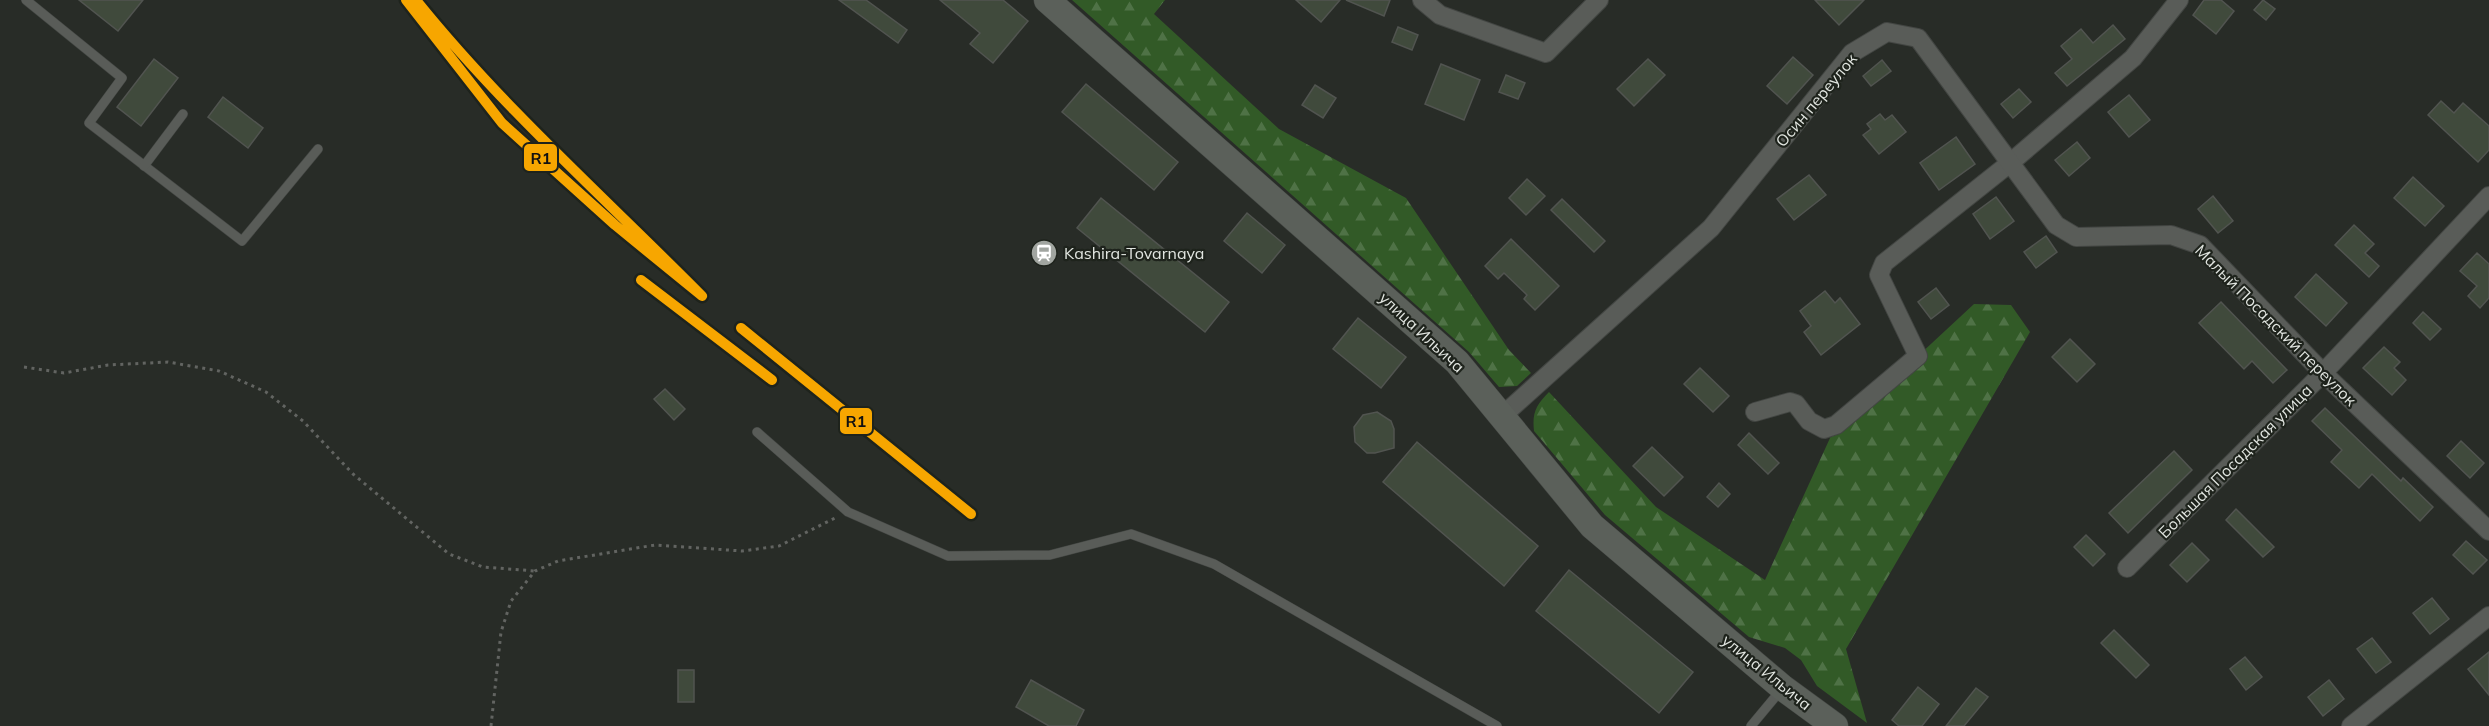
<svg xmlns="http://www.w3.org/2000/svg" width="2489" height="726" font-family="Mulish,sans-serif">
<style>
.forest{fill:url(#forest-firs)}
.building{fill:#404a3c;stroke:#515450;stroke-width:1.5}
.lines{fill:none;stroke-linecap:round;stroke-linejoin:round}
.lane-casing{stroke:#434643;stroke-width:10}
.street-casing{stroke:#434643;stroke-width:20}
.secondary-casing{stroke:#434643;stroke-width:27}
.path{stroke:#626461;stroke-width:3;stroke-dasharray:3 4.5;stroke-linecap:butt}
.lane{stroke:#595c58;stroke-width:9}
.street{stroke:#595c58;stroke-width:18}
.secondary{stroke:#5b605a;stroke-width:26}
.rail-1-casing{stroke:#1e231c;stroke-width:15}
.rail-1{stroke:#f7a600;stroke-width:10}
.labels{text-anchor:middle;stroke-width:4.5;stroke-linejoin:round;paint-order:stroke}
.street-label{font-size:16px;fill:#e2e6e1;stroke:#1e231c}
.poi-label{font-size:16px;fill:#e2e6e1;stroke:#1e231c;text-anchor:start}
.line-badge{stroke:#1e231c;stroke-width:2}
.pale-badge-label{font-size:16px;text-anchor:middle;font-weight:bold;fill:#111}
</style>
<defs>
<pattern id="forest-firs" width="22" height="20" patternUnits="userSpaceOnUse" patternTransform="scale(1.5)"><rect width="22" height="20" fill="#325a27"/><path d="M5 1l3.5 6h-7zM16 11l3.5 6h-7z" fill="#4f7246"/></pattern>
</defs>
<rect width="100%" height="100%" fill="#282c27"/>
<g class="forest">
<path d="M 1072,0 L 1165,0 L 1154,14 L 1279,129 L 1406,198 L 1509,350 L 1531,373 L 1517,386 L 1499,387 L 1469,352 Z"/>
<path d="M 1974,304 L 2011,305 L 2030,332 L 1846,649 L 1867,723 L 1817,686 L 1801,660 L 1785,648 L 1749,637 L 1605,515 L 1534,431 C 1532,413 1536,405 1549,392 L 1656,507 L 1765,580 L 1836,425 L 1918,356 Z"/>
</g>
<g class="building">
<path d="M 79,0 L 143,0 L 118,31 Z"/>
<path d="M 839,0 L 866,0 L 907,30 L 898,43 Z"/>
<path d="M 940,0 L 1003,0 L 1028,21 L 993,63 L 970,44 L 980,33 Z"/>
<path d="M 1296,0 L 1340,0 L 1321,22 Z"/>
<path d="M 1346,0 L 1390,0 L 1384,16 Z"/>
<path d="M 1815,0 L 1864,0 L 1839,25 Z"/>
<path d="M 2204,0 L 2221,0 L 2234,11 L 2216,34 L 2193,15 Z"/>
<path d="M 2263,0 L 2275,9 L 2266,20 L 2254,10 Z"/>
<path d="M 2113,25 L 2125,39 L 2067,86 L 2055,73 L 2072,59 L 2061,46 L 2081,29 L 2093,43 Z"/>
<path d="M 1398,27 L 1418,35 L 1412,50 L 1392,42 Z"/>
<path d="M 1793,57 L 1813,75 L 1787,104 L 1767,86 Z"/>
<path d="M 154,59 L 178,78 L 141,126 L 117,107 Z"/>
<path d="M 1648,59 L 1665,75 L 1634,106 L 1617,89 Z"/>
<path d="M 1882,60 L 1891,71 L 1871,86 L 1863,76 Z"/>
<path d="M 1441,64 L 1480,80 L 1464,120 L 1425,104 Z"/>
<path d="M 1506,75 L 1525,83 L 1518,99 L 1499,92 Z"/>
<path d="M 1086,84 L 1178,162 L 1154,190 L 1062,112 Z"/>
<path d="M 1315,85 L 1336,98 L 1323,118 L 1302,105 Z"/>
<path d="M 2019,89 L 2031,102 L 2013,118 L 2001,104 Z"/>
<path d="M 2129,95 L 2150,120 L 2129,137 L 2108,112 Z"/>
<path d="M 223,97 L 263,128 L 248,148 L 208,117 Z"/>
<path d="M 2441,101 L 2454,113 L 2463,103 L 2489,126 L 2489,150 L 2478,162 L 2428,115 Z"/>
<path d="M 1880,114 L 1885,120 L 1892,115 L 1906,132 L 1879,154 L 1863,135 L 1871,129 L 1867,124 Z"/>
<path d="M 1956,137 L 1975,164 L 1939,190 L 1920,163 Z"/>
<path d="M 2077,142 L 2090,158 L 2069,176 L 2055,160 Z"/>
<path d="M 1809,175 L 1826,195 L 1794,220 L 1777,199 Z"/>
<path d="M 2413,177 L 2444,206 L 2425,226 L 2394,198 Z"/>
<path d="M 1527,179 L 1545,196 L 1526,215 L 1509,198 Z"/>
<path d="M 2213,196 L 2233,221 L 2218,233 L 2198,209 Z"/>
<path d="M 1996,197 L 2014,221 L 1990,239 L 1973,214 Z"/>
<path d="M 1101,198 L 1229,302 L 1205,332 L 1077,228 Z"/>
<path d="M 1562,199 L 1605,241 L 1594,252 L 1551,210 Z"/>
<path d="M 1247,213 L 1285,245 L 1262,273 L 1224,241 Z"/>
<path d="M 2354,225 L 2374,244 L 2365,253 L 2379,266 L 2369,277 L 2335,245 Z"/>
<path d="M 2046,236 L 2057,252 L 2036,268 L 2024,252 Z"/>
<path d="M 1511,239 L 1559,286 L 1535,310 L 1524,299 L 1527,295 L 1504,273 L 1498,279 L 1485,266 Z"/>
<path d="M 2477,253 L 2489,264 L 2489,298 L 2480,308 L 2468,296 L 2477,286 L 2460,271 Z"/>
<path d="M 2316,274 L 2347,303 L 2326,326 L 2295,297 Z"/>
<path d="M 1936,288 L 1949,305 L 1931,319 L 1918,302 Z"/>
<path d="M 1825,291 L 1835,303 L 1840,298 L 1860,324 L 1821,355 L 1804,332 L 1811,326 L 1800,311 Z"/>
<path d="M 2221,302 L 2287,370 L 2273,383 L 2252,361 L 2244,369 L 2199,323 Z"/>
<path d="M 2423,312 L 2441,329 L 2430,340 L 2413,323 Z"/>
<path d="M 1358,318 L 1406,357 L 1381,388 L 1333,349 Z"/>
<path d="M 2070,339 L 2095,364 L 2077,382 L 2052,357 Z"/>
<path d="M 2384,347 L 2400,362 L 2394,368 L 2406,380 L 2392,395 L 2363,368 Z"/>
<path d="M 1700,368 L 1729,396 L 1713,412 L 1684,384 Z"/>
<path d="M 665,389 L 685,409 L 674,420 L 654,399 Z"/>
<path d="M 2325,408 L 2401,481 L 2403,478 L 2433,507 L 2420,521 L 2372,474 L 2359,488 L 2331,462 L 2342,450 L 2312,421 Z"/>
<path d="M 1377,412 L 1391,421 L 1394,429 L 1394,448 L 1375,453 L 1367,453 L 1355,442 L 1354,427 L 1363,415 Z"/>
<path d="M 1749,433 L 1779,463 L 1768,474 L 1738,445 Z"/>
<path d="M 2461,441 L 2484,463 L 2470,478 L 2447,456 Z"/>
<path d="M 1417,442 L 1538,546 L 1504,586 L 1383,482 Z"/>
<path d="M 1652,447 L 1683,477 L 1664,496 L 1633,466 Z"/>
<path d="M 2174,451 L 2192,470 L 2128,533 L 2109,513 Z"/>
<path d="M 1719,483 L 1730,494 L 1718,507 L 1707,497 Z"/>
<path d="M 2236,509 L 2274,547 L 2263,557 L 2226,520 Z"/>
<path d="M 2086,535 L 2105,554 L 2093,566 L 2074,547 Z"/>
<path d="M 2466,541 L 2487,560 L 2473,574 L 2453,555 Z"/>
<path d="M 2192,543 L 2209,560 L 2187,582 L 2170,565 Z"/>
<path d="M 1569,570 L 1693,672 L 1659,713 L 1536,611 Z"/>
<path d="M 2432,598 L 2449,619 L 2430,634 L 2413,613 Z"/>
<path d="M 2114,630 L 2149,665 L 2136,678 L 2101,643 Z"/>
<path d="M 2372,638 L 2391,662 L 2376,673 L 2357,649 Z"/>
<path d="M 2489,652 L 2489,695 L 2468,669 Z"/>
<path d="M 2245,657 L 2262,677 L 2246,690 L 2230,669 Z"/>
<rect x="678" y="670" width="16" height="32"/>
<path d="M 1031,680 L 1084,710 L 1076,726 L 1049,726 L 1016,707 Z"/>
<path d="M 2329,680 L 2344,699 L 2323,716 L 2308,697 Z"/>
<path d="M 1918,687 L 1939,704 L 1922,726 L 1899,726 L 1892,720 Z"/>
<path d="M 1976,688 L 1988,697 L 1964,726 L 1946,726 Z"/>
</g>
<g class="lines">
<defs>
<g id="lane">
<path d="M 26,0 L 122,78 L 89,123 L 242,241 L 318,149"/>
<path d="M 144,166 L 183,114"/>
<path d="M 757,432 L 848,512 L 948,556 L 1050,555 L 1131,534 L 1214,564 L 1497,726"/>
<path d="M 1751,726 L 1781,690"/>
</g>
<g id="street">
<path d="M 1422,0 L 1440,15 L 1546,53 L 1599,0"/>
<path d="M 1755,412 L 1790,402 L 1796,404 L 1809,421 L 1824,429 L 1836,425 L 1918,356 L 1879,275 L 1884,263 L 2010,163 L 2133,58 L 2179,0"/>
<path d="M 1501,417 L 1711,228 L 1852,53 L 1887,32 L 1918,38 L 2056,225 L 2076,237 L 2171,235 L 2200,245 L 2323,373 L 2489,531"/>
<path d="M 2127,568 L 2323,373 L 2489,196"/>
<path d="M 2351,726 L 2489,616"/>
</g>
<path id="secondary" d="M 1047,0 L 1457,362 L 1592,526 L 1783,688 L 1835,726"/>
</defs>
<use href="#lane" class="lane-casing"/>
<use href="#street" class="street-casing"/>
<use href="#secondary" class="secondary-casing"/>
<g class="path">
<path d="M 24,367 L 64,373 L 108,365 L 168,362 L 219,371 L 266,392 L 303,421 L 353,474 L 449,554 L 483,567 L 535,571"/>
<path d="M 491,726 L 501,632 L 511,601 L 535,571 L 558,561 L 655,545 L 742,551 L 779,546 L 835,518"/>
</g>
<use href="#lane" class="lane"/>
<use href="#street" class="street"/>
<use href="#secondary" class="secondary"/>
<defs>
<g id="rail-1">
<path d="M 406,0 L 502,123 L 615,225 L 702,296 C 606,199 502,107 416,0"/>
<path d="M 641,280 L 772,380"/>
<path d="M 741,328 L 971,514"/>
</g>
</defs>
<use href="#rail-1" class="rail-1-casing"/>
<use href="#rail-1" class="rail-1"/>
</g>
<defs>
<symbol id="station-disc" viewBox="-11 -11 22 22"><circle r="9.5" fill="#a1a5a0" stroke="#1e231c"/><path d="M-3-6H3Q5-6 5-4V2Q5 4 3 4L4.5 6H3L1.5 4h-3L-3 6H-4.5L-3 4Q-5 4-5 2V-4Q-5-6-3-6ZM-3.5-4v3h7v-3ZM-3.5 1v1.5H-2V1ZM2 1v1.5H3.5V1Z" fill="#fff"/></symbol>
</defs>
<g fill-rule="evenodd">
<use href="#station-disc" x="1029" y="238" width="30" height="30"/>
</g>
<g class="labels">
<g class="street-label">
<text transform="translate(1816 100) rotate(-50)" y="6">Осин переулок</text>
<text transform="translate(2276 325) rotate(45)" y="6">Малый Посадский переулок</text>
<text transform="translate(1422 332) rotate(43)" y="6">улица Ильича</text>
<text transform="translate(2235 461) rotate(-45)" y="6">Большая Посадская улица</text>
<text transform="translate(1767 672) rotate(39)" y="6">улица Ильича</text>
</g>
<g class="poi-label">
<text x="1064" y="259">Kashira-Tovarnaya</text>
</g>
</g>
<g class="line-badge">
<rect x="523" y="143" width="35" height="29" rx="6" fill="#f7a600"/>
<rect x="839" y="407" width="34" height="28" rx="6" fill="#f7a600"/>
</g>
<g class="pale-badge-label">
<text x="541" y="164">R1</text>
<text x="856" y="427">R1</text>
</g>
</svg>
